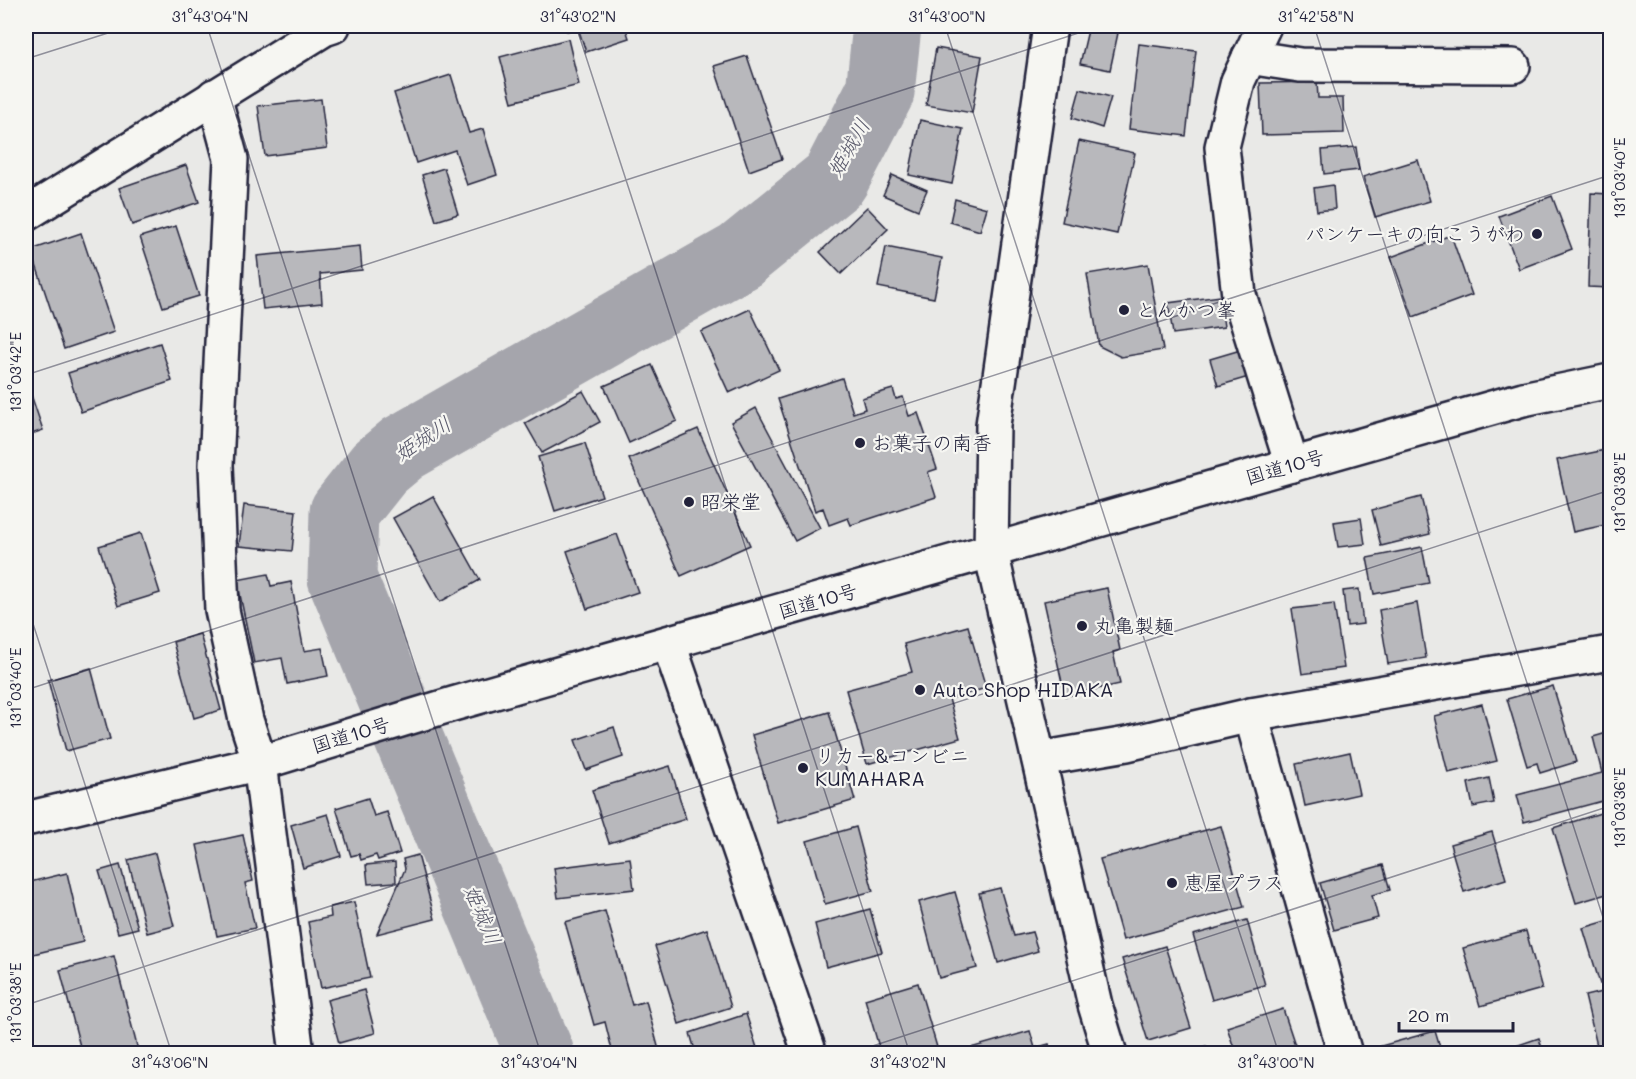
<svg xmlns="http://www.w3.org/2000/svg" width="1636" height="1079" font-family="Mali,'Klee One',sans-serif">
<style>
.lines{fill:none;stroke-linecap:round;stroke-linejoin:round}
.river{stroke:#a5a5ac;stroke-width:69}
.building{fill:#b8b8bc;stroke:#22223b;stroke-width:1.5}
.street-casing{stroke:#22223b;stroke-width:38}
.secondary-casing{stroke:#22223b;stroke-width:38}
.highway-casing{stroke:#22223b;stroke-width:38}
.street{stroke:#f6f6f2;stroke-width:33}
.secondary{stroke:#f6f6f2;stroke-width:33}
.highway{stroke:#f6f6f2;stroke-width:33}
.ticks{fill:none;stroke:#22223b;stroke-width:1.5;stroke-opacity:0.45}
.poi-dot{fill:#22223b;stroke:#f6f6f2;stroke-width:2}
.labels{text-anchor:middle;stroke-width:4.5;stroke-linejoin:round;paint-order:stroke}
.poi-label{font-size:20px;fill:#22223b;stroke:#f6f6f2;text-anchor:start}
.street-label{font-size:20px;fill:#22223b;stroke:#f6f6f2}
.water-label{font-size:21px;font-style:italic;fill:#565668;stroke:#f6f6f2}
.neatline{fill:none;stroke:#22223b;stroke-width:2}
.ticks-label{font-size:15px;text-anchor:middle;fill:#22223b}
</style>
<rect width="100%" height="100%" fill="#e9e9e7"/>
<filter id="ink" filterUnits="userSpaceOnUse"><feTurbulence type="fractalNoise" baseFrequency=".0167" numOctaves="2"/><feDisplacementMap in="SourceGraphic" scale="12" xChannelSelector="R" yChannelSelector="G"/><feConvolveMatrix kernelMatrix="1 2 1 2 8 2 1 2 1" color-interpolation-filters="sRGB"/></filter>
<g filter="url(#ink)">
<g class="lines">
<path class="river" d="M 540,1054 L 342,578 L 344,512 L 379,468 L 403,448 L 740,256 L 835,179 L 880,92 L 887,26"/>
</g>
<g class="building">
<path d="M 566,26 L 625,26 L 629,38 L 586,52 L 578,28 L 567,31 Z"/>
<path d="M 1089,26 L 1118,33 L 1110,70 L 1080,64 Z"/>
<path d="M 1209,26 L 1234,26 L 1233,30 Z"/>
<path d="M 568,39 L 579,85 L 512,102 L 500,57 Z"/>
<path d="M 1139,44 L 1196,51 L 1186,136 L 1129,129 Z"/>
<path d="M 936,48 L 982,56 L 972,113 L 926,105 Z"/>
<path d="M 747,56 L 782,159 L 749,171 L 714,66 Z"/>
<path d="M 451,75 L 469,133 L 483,129 L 497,175 L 467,185 L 455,150 L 416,163 L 394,93 Z"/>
<path d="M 1317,82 L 1318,98 L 1343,98 L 1344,133 L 1262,135 L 1260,83 Z"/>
<path d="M 1080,89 L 1111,97 L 1102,128 L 1072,118 Z"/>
<path d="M 321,99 L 327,148 L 265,156 L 258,106 Z"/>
<path d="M 920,120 L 963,129 L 952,184 L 909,175 Z"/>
<path d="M 1079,141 L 1135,153 L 1117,234 L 1062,222 Z"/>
<path d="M 1356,147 L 1359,170 L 1324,174 L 1322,150 Z"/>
<path d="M 1418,160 L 1430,201 L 1375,217 L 1363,177 Z"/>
<path d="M 186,165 L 199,202 L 132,225 L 119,188 Z"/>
<path d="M 444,168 L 458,214 L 436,221 L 422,175 Z"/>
<path d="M 892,175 L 927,190 L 918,210 L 883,195 Z"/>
<path d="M 1333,185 L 1335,209 L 1317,211 L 1314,188 Z"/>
<path d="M 1591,193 L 1610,194 L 1610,288 L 1588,287 Z"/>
<path d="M 1552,196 L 1572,249 L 1519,269 L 1499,216 Z"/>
<path d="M 955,199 L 987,208 L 980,231 L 950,222 Z"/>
<path d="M 867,207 L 888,229 L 841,274 L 820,252 Z"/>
<path d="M 176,226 L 199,296 L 163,307 L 140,237 Z"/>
<path d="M 81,233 L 114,332 L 64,349 L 31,250 Z"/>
<path d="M 1451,235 L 1472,295 L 1413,317 L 1391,257 Z"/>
<path d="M 360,246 L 362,270 L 320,274 L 322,303 L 263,309 L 257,256 Z"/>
<path d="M 886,247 L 942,258 L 934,298 L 878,287 Z"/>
<path d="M 1148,264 L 1163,350 L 1121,357 L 1099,346 L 1087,274 Z"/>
<path d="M 1220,296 L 1224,327 L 1173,334 L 1168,303 Z"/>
<path d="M 750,309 L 779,370 L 729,393 L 701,332 Z"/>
<path d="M 160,343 L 172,381 L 81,412 L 68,373 Z"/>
<path d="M 1244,349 L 1252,376 L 1218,386 L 1210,359 Z"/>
<path d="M 652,365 L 677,421 L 629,443 L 604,386 Z"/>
<path d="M 842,378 L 853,413 L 865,409 L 862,398 L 893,389 L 896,399 L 903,397 L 909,416 L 918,413 L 937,469 L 928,472 L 936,497 L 851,525 L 848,518 L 829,525 L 823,508 L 815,511 L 778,399 Z"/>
<path d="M 26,380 L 43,430 L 26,436 Z"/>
<path d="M 583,391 L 600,422 L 542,453 L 525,423 Z"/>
<path d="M 756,408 L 820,528 L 795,541 L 731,422 Z"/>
<path d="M 698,429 L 750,545 L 681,576 L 629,459 Z"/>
<path d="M 585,443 L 602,496 L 555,511 L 538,457 Z"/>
<path d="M 1610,449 L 1610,524 L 1573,532 L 1557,460 Z"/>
<path d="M 433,496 L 480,580 L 440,602 L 393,518 Z"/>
<path d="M 1421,497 L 1430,534 L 1381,546 L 1372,510 Z"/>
<path d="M 244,505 L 296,511 L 292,551 L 239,546 Z"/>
<path d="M 1361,518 L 1365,544 L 1338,547 L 1334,522 Z"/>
<path d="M 141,533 L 160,593 L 118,606 L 99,546 Z"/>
<path d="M 617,534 L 638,592 L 587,609 L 567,551 Z"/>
<path d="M 1422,547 L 1429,583 L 1374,594 L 1367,558 Z"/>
<path d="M 268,574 L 271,586 L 291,582 L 304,651 L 322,648 L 328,676 L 287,684 L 282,658 L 254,663 L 237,580 Z"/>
<path d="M 1107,588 L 1120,650 L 1113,652 L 1120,684 L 1065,696 L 1044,601 Z"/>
<path d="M 1359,589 L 1363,624 L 1347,626 L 1343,591 Z"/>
<path d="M 1417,603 L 1426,658 L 1388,664 L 1379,610 Z"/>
<path d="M 1334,604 L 1344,668 L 1302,674 L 1292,609 Z"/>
<path d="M 968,626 L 986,688 L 949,699 L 960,738 L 867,764 L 846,690 L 912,672 L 904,644 Z"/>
<path d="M 200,634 L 221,710 L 194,718 L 173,642 Z"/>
<path d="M 91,668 L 110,739 L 66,751 L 48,680 Z"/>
<path d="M 1553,686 L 1576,762 L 1540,773 L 1537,763 L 1527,766 L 1507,699 Z"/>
<path d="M 1482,704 L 1497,761 L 1448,773 L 1434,716 Z"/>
<path d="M 829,712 L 855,800 L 778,823 L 752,735 Z"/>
<path d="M 614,727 L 623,757 L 586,770 L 575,740 Z"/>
<path d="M 1610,732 L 1610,799 L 1524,822 L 1517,795 L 1602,773 L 1593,737 Z"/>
<path d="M 1350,752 L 1359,794 L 1305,806 L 1296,764 Z"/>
<path d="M 670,766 L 686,819 L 609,843 L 592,790 Z"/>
<path d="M 1489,778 L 1494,803 L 1473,807 L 1468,783 Z"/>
<path d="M 368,798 L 374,816 L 387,812 L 400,853 L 378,860 L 376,855 L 361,860 L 359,854 L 351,856 L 336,808 Z"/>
<path d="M 1610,810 L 1610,893 L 1576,903 L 1553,828 Z"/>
<path d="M 328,814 L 341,856 L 303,868 L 291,825 Z"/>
<path d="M 1221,826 L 1244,907 L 1123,940 L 1100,859 Z"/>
<path d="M 856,827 L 873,891 L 825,904 L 807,841 Z"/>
<path d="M 1492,832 L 1506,879 L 1464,892 L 1450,844 Z"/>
<path d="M 243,835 L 253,881 L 245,883 L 255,928 L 217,936 L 197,845 Z"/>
<path d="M 155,853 L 174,926 L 147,933 L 128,860 Z"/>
<path d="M 418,855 L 435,919 L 377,934 L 405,869 L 403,859 Z"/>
<path d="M 630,858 L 634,889 L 558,898 L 554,868 Z"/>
<path d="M 395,862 L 396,882 L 368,884 L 366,865 Z"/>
<path d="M 120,865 L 138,928 L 118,933 L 99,871 Z"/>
<path d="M 1383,865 L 1390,890 L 1372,895 L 1378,918 L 1334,930 L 1320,883 Z"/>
<path d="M 67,873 L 83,942 L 29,955 L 26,940 L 26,883 Z"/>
<path d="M 1000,888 L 1014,936 L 1032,932 L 1038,951 L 998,963 L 979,893 Z"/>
<path d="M 955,892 L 977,968 L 939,978 L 919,902 Z"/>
<path d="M 354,902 L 370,978 L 321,988 L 308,922 L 331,917 L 330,907 Z"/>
<path d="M 870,909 L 882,952 L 826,967 L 815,924 Z"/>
<path d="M 605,911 L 632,1005 L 646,1001 L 660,1054 L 613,1054 L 605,1022 L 594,1025 L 565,922 Z"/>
<path d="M 1247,920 L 1265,985 L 1212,1000 L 1193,935 Z"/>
<path d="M 1610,920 L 1610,981 L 1600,984 L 1583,928 Z"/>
<path d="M 707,929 L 731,1007 L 679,1024 L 655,946 Z"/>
<path d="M 1526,931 L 1542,989 L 1480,1006 L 1463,948 Z"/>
<path d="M 1165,946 L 1191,1028 L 1148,1041 L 1122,959 Z"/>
<path d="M 114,956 L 139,1054 L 82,1054 L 60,970 Z"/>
<path d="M 26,964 L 34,1000 L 26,1002 Z"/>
<path d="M 918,983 L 939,1054 L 881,1054 L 865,999 Z"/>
<path d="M 364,990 L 375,1033 L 339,1043 L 327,1000 Z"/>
<path d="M 1610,990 L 1610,1052 L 1599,1054 L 1585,996 Z"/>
<path d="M 1283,1009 L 1298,1054 L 1236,1054 L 1227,1027 Z"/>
<path d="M 746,1014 L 759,1054 L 696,1054 L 690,1033 Z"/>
<path d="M 1030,1031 L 1035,1048 L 1049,1044 L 1052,1054 L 968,1054 L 967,1049 Z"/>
<path d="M 1435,1031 L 1442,1054 L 1383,1054 L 1381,1046 Z"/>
<path d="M 1539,1038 L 1543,1052 L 1556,1047 L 1558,1054 L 1508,1054 L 1507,1049 Z"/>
<path d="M 1206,1046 L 1208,1054 L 1180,1054 Z"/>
</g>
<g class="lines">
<defs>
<g id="street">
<path d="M 1264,26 L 1238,81 L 1222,147 L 1239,295 L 1292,465"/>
<path d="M 1249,57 L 1300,65 L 1513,66"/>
<path d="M 214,96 L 231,159 L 216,465 L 222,610 L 246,720 L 260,763 L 297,1054"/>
<path d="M 26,214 L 324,29 L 333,26"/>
<path d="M 669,644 L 810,1054"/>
<path d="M 1251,715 L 1345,1054"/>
<path d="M 1039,759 L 1127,744 L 1251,715 L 1610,653"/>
</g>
<path id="secondary" d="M 1050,26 L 993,425 L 991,552 L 1095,1005 L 1110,1054"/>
<path id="highway" d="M 26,819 L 260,763 L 453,704 L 1523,399 L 1610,381"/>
</defs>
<use href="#street" class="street-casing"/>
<use href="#secondary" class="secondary-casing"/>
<use href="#highway" class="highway-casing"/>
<use href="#street" class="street"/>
<use href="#secondary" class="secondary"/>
<use href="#highway" class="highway"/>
</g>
</g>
<path class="ticks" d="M 207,26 L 541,1054M 576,26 L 910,1054M 945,26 L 1279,1054M 1314,26 L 1610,939M 26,59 L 130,26M 26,375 L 1100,26M 26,602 L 172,1054M 26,690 L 1610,175M 26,1005 L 1610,490M 848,1054 L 1610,806"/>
<g class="poi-dot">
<circle cx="1537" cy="234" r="6"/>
<circle cx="1124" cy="310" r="6"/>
<circle cx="860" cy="443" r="6"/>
<circle cx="689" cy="502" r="6"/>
<circle cx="1082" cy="626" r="6"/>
<circle cx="920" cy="690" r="6"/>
<circle cx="803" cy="768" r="6"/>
<circle cx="1172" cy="883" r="6"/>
</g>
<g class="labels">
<g class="poi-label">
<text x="1525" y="241" text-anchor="end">パンケーキの向こうがわ</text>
<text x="1136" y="317">とんかつ峯</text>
<text x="872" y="450">お菓子の南香</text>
<text x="701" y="509">昭栄堂</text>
<text x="1094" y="633">丸亀製麺</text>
<text x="932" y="697">Auto Shop HIDAKA</text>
<text x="815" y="763">リカー&amp;コンビニ<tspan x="815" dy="23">KUMAHARA</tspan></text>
<text x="1184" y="890">恵屋プラス</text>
</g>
<g class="street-label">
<text transform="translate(1285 467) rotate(-16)" y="7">国道10号</text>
<text transform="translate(818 601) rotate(-16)" y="7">国道10号</text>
<text transform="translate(351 735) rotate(-17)" y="7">国道10号</text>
</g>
<g class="water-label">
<text transform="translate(849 148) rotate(-60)" y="7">姫城川</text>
<text transform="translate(423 439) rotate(-33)" y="7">姫城川</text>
<text transform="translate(482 915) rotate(67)" y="7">姫城川</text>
</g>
</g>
<rect width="1636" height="1079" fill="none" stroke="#f6f6f2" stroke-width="66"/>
<path d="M1399 1022v9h114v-9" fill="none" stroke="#22223b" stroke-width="3"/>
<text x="1408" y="1022" font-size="18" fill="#22223b" stroke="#f6f6f2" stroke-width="4.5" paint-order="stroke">20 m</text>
<rect x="33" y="33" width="1570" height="1013" class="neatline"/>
<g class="ticks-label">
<text x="210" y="22">31°43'04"N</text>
<text x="578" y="22">31°43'02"N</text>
<text x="947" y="22">31°43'00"N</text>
<text x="1316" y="22">31°42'58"N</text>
<text transform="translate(1620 178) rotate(-90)" y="5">131°03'40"E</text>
<text transform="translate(16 372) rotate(-90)" y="5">131°03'42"E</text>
<text transform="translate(1620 493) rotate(-90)" y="5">131°03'38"E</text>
<text transform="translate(16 688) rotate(-90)" y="5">131°03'40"E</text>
<text transform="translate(1620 808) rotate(-90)" y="5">131°03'36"E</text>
<text transform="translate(16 1003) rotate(-90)" y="5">131°03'38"E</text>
<text x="170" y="1068">31°43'06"N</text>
<text x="539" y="1068">31°43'04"N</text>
<text x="908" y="1068">31°43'02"N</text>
<text x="1276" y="1068">31°43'00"N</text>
</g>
</svg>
